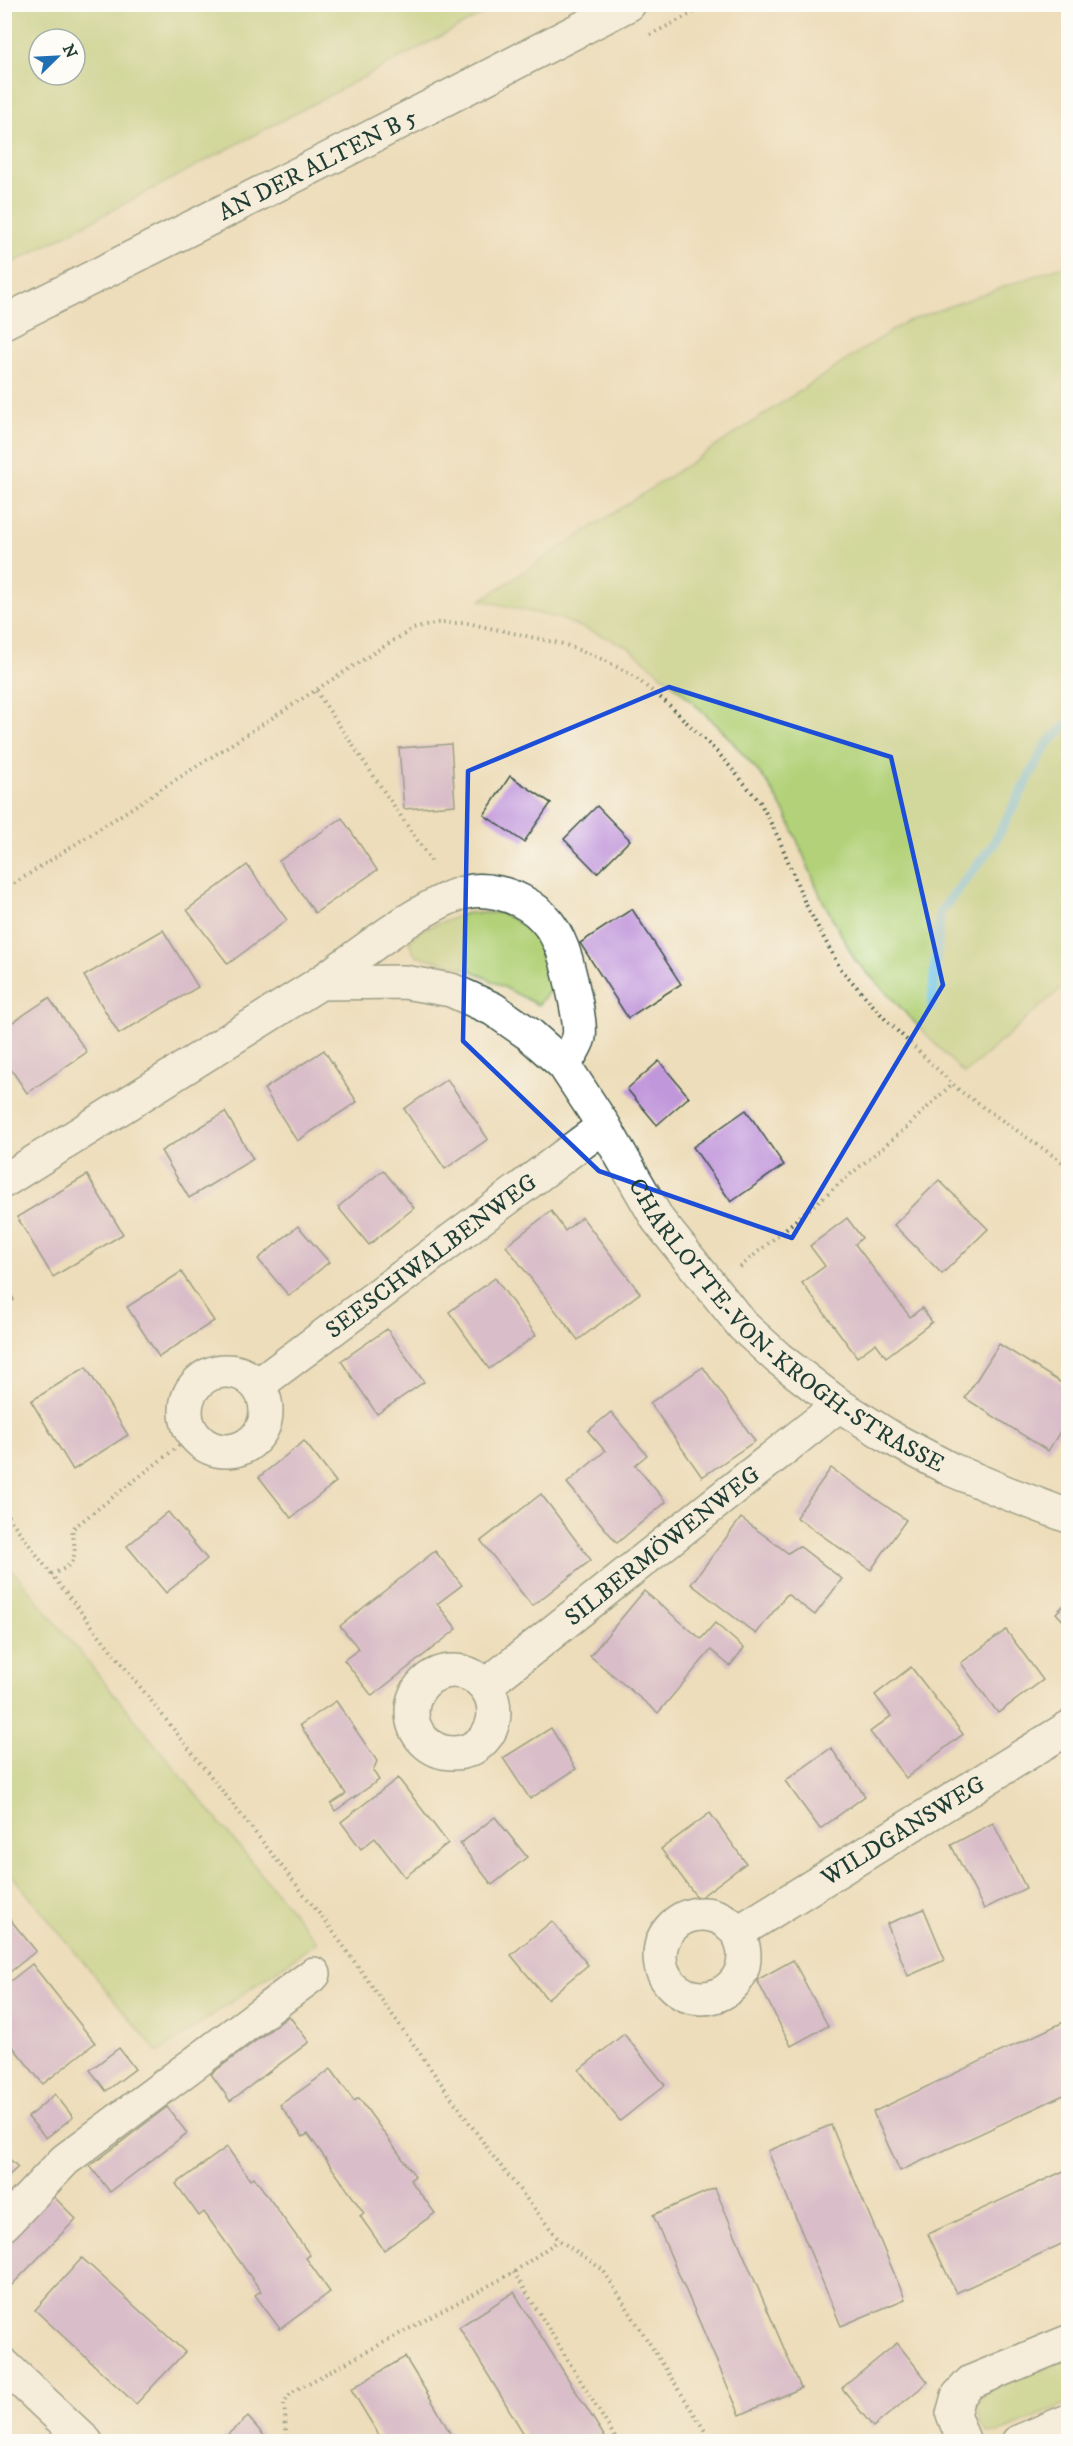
<svg xmlns="http://www.w3.org/2000/svg" width="1073" height="2446" font-family="'IM FELL DW Pica',serif">
<style>
.green{fill:#b2d178;stroke:#688756;stroke-width:1.5;fill-rule:evenodd}
.lines{fill:none;stroke-linecap:round;stroke-linejoin:round}
.stream{stroke:#67c1e5;stroke-width:10}
.building{fill:#c197dc}
.minor-casing{stroke:#3e5548;stroke-width:36}
.major-casing{stroke:#3e5548;stroke-width:36}
.path{stroke:#3e5548;stroke-width:4;stroke-dasharray:1.5 4.5;stroke-linecap:butt}
.minor{stroke:#fff;stroke-width:33}
.major{stroke:#fff;stroke-width:33}
.marked{fill:none;stroke:#1d4ed8;stroke-width:4.5;stroke-linejoin:round}
.labels{text-anchor:middle;stroke-width:6;stroke-linejoin:round;paint-order:stroke}
.street-label{font-size:24px;fill:#1f3d34;stroke:#fdfcf7}
</style>
<rect width="100%" height="100%" fill="#fdfcf7"/>
<filter id="ink" filterUnits="userSpaceOnUse"><feTurbulence type="fractalNoise" baseFrequency=".0167" numOctaves="2"/><feDisplacementMap in="SourceGraphic" scale="12" xChannelSelector="R" yChannelSelector="G"/><feConvolveMatrix kernelMatrix="1 2 1 2 8 2 1 2 1" color-interpolation-filters="sRGB"/></filter>
<filter id="wash" filterUnits="userSpaceOnUse"><feTurbulence type="fractalNoise" baseFrequency=".008" numOctaves="4" result="noise"/><feDisplacementMap in="SourceGraphic" scale="24" xChannelSelector="R" yChannelSelector="G"/><feGaussianBlur stdDeviation="1.35" result="paint"/><feColorMatrix in="noise" values="0 0 0 0 0 0 0 0 0 0 0 0 0 0 0 0 0 1.4 0 .05"/><feComposite in="paint" operator="in"/></filter>
<g filter="url(#wash)">
<rect width="100%" height="100%" fill="#edddba"/>
<g class="green">
<path d="M 5,4 L 500,4 L 500,5 L 5,267 ZM 39,39 L 75,39 L 75,75 L 39,75 Z"/>
<path d="M 1068,264 L 1068,982 L 964,1074 L 855,960 L 821,897 L 786,814 L 767,782 L 722,730 L 672,683 L 627,646 L 561,619 L 481,600 L 905,322 Z"/>
<path d="M 467,913 L 502,913 L 532,931 L 542,945 L 551,989 L 538,1005 L 471,970 L 415,955 L 409,942 L 421,930 Z"/>
<path d="M 5,1561 L 317,1942 L 158,2053 L 5,1867 Z"/>
<path d="M 1068,2358 L 1068,2403 L 999,2433 L 988,2433 L 982,2425 L 976,2404 L 986,2391 Z"/>
</g>
<g class="lines">
<path class="stream" d="M 932,1007 L 940,912 L 993,845 L 1046,745 L 1068,723"/>
</g>
<g id="blocks">
<g class="building">
<path d="M 451,744 L 455,805 L 404,809 L 399,748 Z"/>
<path d="M 510,776 L 551,803 L 524,842 L 484,815 Z"/>
<path d="M 597,806 L 630,840 L 597,873 L 564,839 Z"/>
<path d="M 342,818 L 377,870 L 315,913 L 279,861 Z"/>
<path d="M 247,865 L 287,920 L 228,964 L 187,910 Z"/>
<path d="M 632,909 L 681,984 L 628,1018 L 580,943 Z"/>
<path d="M 163,930 L 198,987 L 119,1034 L 84,976 Z"/>
<path d="M 49,998 L 87,1052 L 27,1093 L 4,1059 L 4,1028 Z"/>
<path d="M 324,1050 L 357,1102 L 297,1141 L 264,1089 Z"/>
<path d="M 659,1061 L 689,1097 L 657,1125 L 627,1089 Z"/>
<path d="M 447,1079 L 488,1139 L 445,1169 L 404,1109 Z"/>
<path d="M 746,1110 L 784,1165 L 731,1202 L 693,1147 Z"/>
<path d="M 225,1112 L 253,1159 L 189,1198 L 161,1151 Z"/>
<path d="M 383,1170 L 414,1208 L 369,1245 L 338,1207 Z"/>
<path d="M 87,1175 L 123,1234 L 53,1277 L 17,1217 Z"/>
<path d="M 939,1180 L 988,1229 L 942,1274 L 894,1225 Z"/>
<path d="M 551,1211 L 565,1231 L 582,1217 L 640,1293 L 578,1340 L 506,1246 Z"/>
<path d="M 847,1218 L 862,1238 L 855,1244 L 910,1317 L 922,1308 L 932,1322 L 886,1357 L 876,1343 L 857,1357 L 802,1283 L 825,1266 L 810,1246 Z"/>
<path d="M 298,1226 L 329,1262 L 289,1296 L 258,1259 Z"/>
<path d="M 181,1272 L 214,1321 L 159,1357 L 127,1307 Z"/>
<path d="M 495,1278 L 536,1335 L 489,1369 L 449,1312 Z"/>
<path d="M 4,1282 L 14,1300 L 4,1306 Z"/>
<path d="M 387,1329 L 424,1382 L 377,1414 L 341,1361 Z"/>
<path d="M 999,1344 L 1068,1387 L 1068,1419 L 1048,1451 L 965,1398 Z"/>
<path d="M 86,1367 L 128,1435 L 73,1470 L 31,1401 Z"/>
<path d="M 703,1367 L 755,1441 L 702,1477 L 650,1403 Z"/>
<path d="M 611,1412 L 647,1455 L 635,1465 L 666,1502 L 617,1543 L 567,1483 L 605,1451 L 588,1431 Z"/>
<path d="M 304,1441 L 336,1482 L 291,1518 L 259,1477 Z"/>
<path d="M 831,1468 L 906,1520 L 871,1570 L 796,1517 Z"/>
<path d="M 541,1494 L 591,1560 L 532,1606 L 481,1541 Z"/>
<path d="M 168,1512 L 207,1559 L 166,1593 L 127,1546 Z"/>
<path d="M 741,1518 L 788,1553 L 799,1546 L 842,1579 L 815,1615 L 787,1594 L 756,1634 L 691,1584 Z"/>
<path d="M 435,1551 L 462,1585 L 437,1604 L 457,1629 L 372,1696 L 344,1660 L 359,1649 L 340,1626 Z"/>
<path d="M 644,1591 L 701,1639 L 715,1623 L 744,1648 L 730,1666 L 711,1650 L 658,1713 L 590,1656 Z"/>
<path d="M 1068,1601 L 1068,1626 L 1056,1613 Z"/>
<path d="M 1006,1630 L 1043,1680 L 998,1713 L 961,1663 Z"/>
<path d="M 911,1667 L 963,1734 L 906,1778 L 870,1732 L 891,1716 L 875,1695 Z"/>
<path d="M 336,1701 L 377,1761 L 373,1771 L 379,1780 L 335,1811 L 331,1804 L 346,1794 L 300,1725 Z"/>
<path d="M 551,1728 L 576,1769 L 530,1799 L 503,1758 Z"/>
<path d="M 831,1748 L 865,1796 L 820,1829 L 785,1781 Z"/>
<path d="M 398,1778 L 448,1843 L 405,1877 L 375,1838 L 361,1849 L 341,1822 Z"/>
<path d="M 710,1813 L 746,1863 L 698,1899 L 661,1849 Z"/>
<path d="M 495,1817 L 527,1857 L 492,1885 L 460,1844 Z"/>
<path d="M 993,1823 L 1026,1888 L 984,1909 L 951,1845 Z"/>
<path d="M 924,1909 L 945,1960 L 908,1976 L 887,1924 Z"/>
<path d="M 4,1912 L 36,1951 L 4,1977 Z"/>
<path d="M 552,1921 L 588,1965 L 547,1999 L 511,1955 Z"/>
<path d="M 793,1960 L 828,2026 L 791,2046 L 757,1980 Z"/>
<path d="M 32,1964 L 95,2043 L 43,2084 L 4,2036 L 4,1986 Z"/>
<path d="M 289,2016 L 309,2042 L 230,2101 L 211,2074 Z"/>
<path d="M 1068,2020 L 1068,2093 L 900,2171 L 873,2112 Z"/>
<path d="M 624,2034 L 665,2085 L 620,2121 L 579,2070 Z"/>
<path d="M 119,2048 L 135,2069 L 106,2091 L 90,2070 Z"/>
<path d="M 331,2069 L 354,2101 L 359,2098 L 415,2176 L 410,2180 L 435,2213 L 384,2250 L 360,2216 L 364,2213 L 308,2134 L 303,2137 L 280,2105 Z"/>
<path d="M 55,2094 L 73,2117 L 46,2138 L 28,2117 Z"/>
<path d="M 167,2107 L 187,2133 L 110,2192 L 90,2166 Z"/>
<path d="M 831,2125 L 905,2299 L 841,2326 L 768,2151 Z"/>
<path d="M 227,2147 L 250,2180 L 254,2177 L 310,2255 L 306,2258 L 330,2292 L 280,2329 L 255,2295 L 261,2291 L 204,2212 L 199,2216 L 176,2184 Z"/>
<path d="M 4,2154 L 18,2167 L 4,2180 Z"/>
<path d="M 1068,2169 L 1068,2241 L 956,2293 L 928,2234 Z"/>
<path d="M 715,2188 L 801,2388 L 740,2415 L 653,2215 Z"/>
<path d="M 51,2194 L 76,2219 L 9,2288 L 4,2283 L 4,2242 Z"/>
<path d="M 82,2258 L 185,2352 L 136,2404 L 35,2310 Z"/>
<path d="M 514,2292 L 536,2328 L 608,2442 L 528,2442 L 524,2434 L 459,2327 Z"/>
<path d="M 897,2343 L 928,2382 L 873,2427 L 842,2388 Z"/>
<path d="M 405,2357 L 435,2406 L 455,2442 L 383,2442 L 351,2389 Z"/>
<path d="M 248,2417 L 266,2438 L 262,2442 L 219,2442 Z"/>
</g>
</g>
</g>
<g filter="url(#ink)">
<use href="#blocks" fill-opacity="0" stroke="#3e5548" stroke-width="1.5"/>
<g class="lines">
<defs>
<g id="minor">
<path d="M 320,983 C 355,958 432,896 472,891 C 488,889 507,894 521,901 C 545,913 559,935 566,960 C 570,975 582,1024 579,1037 C 577,1046 569,1056 564,1065"/>
<path id="s1" d="M 4,1181 L 320,983 L 404,982 L 451,990 L 493,1009 L 529,1034 L 564,1065 L 604,1126 L 658,1220 L 743,1326 L 778,1358 L 839,1405 L 893,1439 L 950,1469 L 1007,1493 L 1068,1516"/>
<circle cx="226" cy="1411" r="40"/>
<path id="s2" d="M 258,1385 L 604,1126"/>
<circle cx="453" cy="1712" r="41"/>
<path id="s3" d="M 485,1686 L 839,1405"/>
<circle cx="702" cy="1956" r="42"/>
<path id="s4" d="M 737,1933 L 1068,1728"/>
<path d="M 4,2224 L 65,2160 L 314,1974"/>
<path d="M 4,2365 L 86,2442"/>
<path d="M 964,2442 L 953,2414 L 958,2396 L 971,2382 L 1068,2342"/>
<path d="M 1018,2442 L 1068,2421"/>
</g>
<g id="major">
<path id="s5" d="M 4,322 L 348,149 L 629,4"/>
</g>
</defs>
<use href="#minor" class="minor-casing"/>
<use href="#major" class="major-casing"/>
<g class="path">
<path d="M 650,35 L 710,4"/>
<path d="M 4,363 L 14,358"/>
<path d="M 316,691 L 434,865"/>
<path d="M 4,890 L 386,645 L 413,629 L 438,623 L 467,623 L 563,644 L 602,659 L 632,675 L 667,703 L 720,755 L 760,802 L 779,839 L 805,903 L 840,968 L 886,1020 L 960,1091 L 1068,1166"/>
<path d="M 740,1267 L 907,1127 L 953,1083"/>
<path d="M 4,1511 L 51,1574 L 329,1926 L 493,2156 L 559,2240 L 603,2270 L 712,2442"/>
<path d="M 51,1574 C 79,1565 76,1554 72,1529 L 194,1434"/>
<path d="M 514,2272 L 618,2442"/>
<path d="M 287,2442 L 284,2403 L 292,2392 L 514,2272 L 559,2240"/>
</g>
<use href="#minor" class="minor"/>
<use href="#major" class="major"/>
</g>
</g>
<path d="M0 0H1073V2446H0ZM 669,687 L 891,757 L 943,985 L 792,1238 L 599,1171 L 463,1041 L 468,771 Z" fill="#edddba" fill-opacity=".55" fill-rule="evenodd"/>
<path class="marked" d="M 669,687 L 891,757 L 943,985 L 792,1238 L 599,1171 L 463,1041 L 468,771 Z"/>
<g class="labels">
<g class="street-label">
<text dy="8" stroke="none"><textPath href="#s5" startOffset="351">AN DER ALTEN B 5</textPath></text>
<text dy="8" stroke="none"><textPath href="#s2" startOffset="216">SEESCHWALBENWEG</textPath></text>
<text dy="8" stroke="none"><textPath href="#s1" startOffset="990">CHARLOTTE-VON-KROGH-STRASSE</textPath></text>
<text dy="8" stroke="none"><textPath href="#s3" startOffset="226">SILBERMÖWENWEG</textPath></text>
<text dy="8" stroke="none"><textPath href="#s4" startOffset="195">WILDGANSWEG</textPath></text>
</g>
</g>
<rect width="1073" height="2446" fill="none" stroke="#fdfcf7" stroke-width="24"/>
<g transform="translate(57 57) rotate(66)"><circle r="28" fill="#fdfcf7" stroke="#a4b0a9" stroke-width="1.5"/>
<path d="M0-4.5L10 22L0 15L-10 22Z" fill="#1f6fb2"/>
<text y="-9" font-size="16" font-weight="bold" text-anchor="middle" fill="#1f3d34">N</text>
</g>
</svg>
